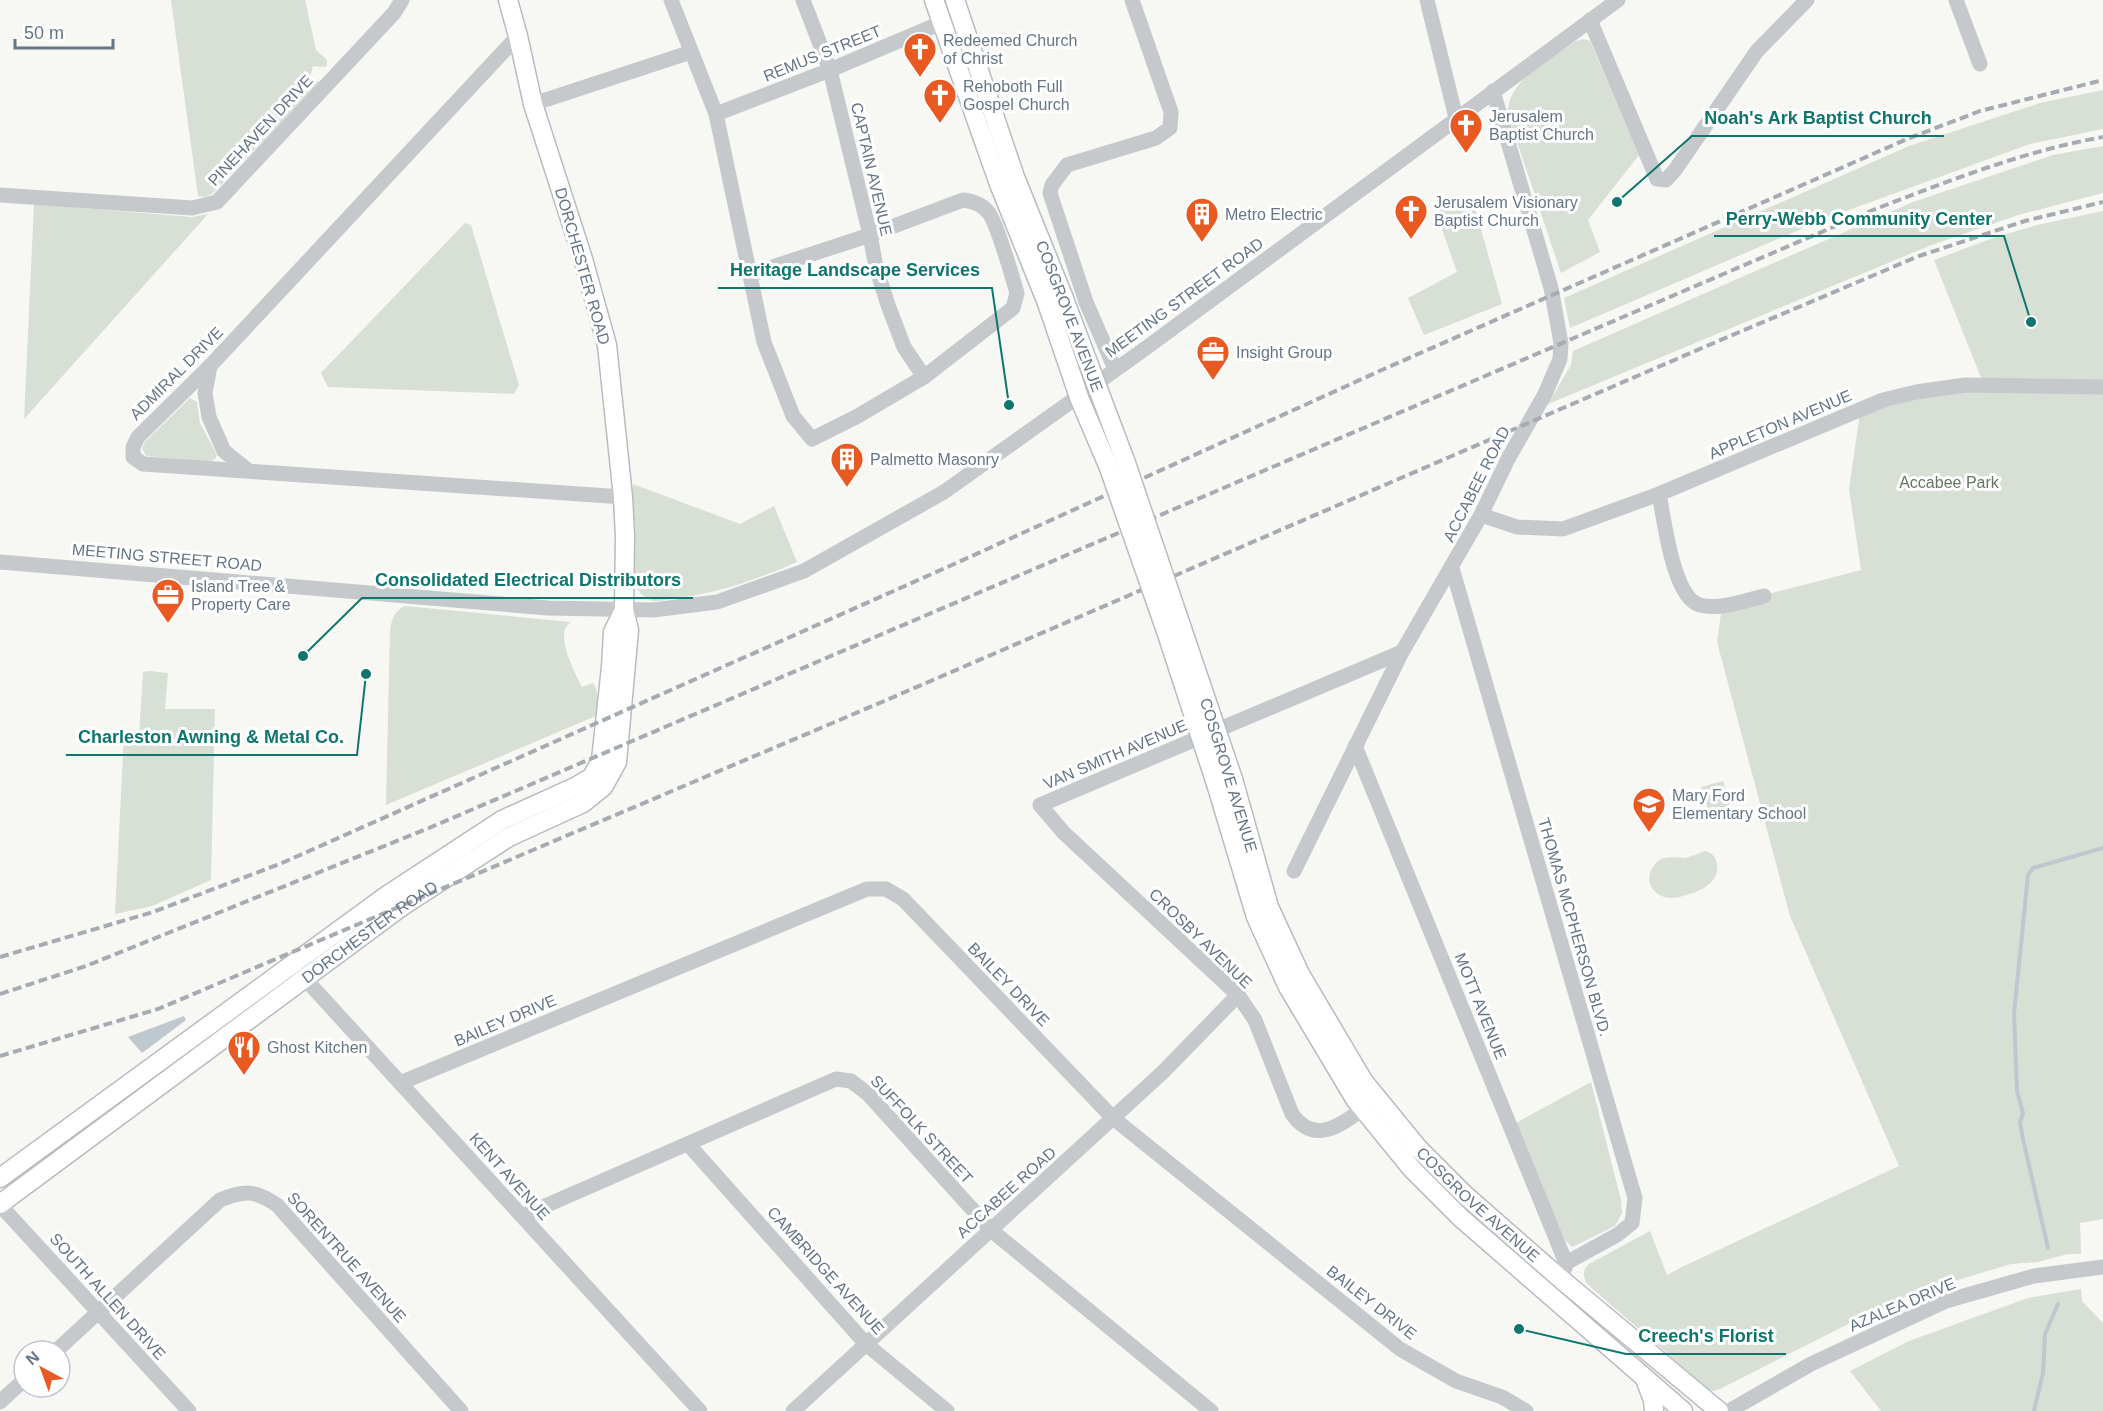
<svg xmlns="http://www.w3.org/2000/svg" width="2103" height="1411" font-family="Helvetica,sans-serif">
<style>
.green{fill:#d8dfd5}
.water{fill:#bfc8ce}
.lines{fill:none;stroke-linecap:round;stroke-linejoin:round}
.stream{stroke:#bfc8ce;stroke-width:4}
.major-casing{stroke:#b8bcc0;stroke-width:21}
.minor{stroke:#c5c9cc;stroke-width:15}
.major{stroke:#fff;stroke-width:18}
.rail{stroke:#a5abb1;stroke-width:4;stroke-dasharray:9 4.5;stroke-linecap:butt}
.major-bridge-casing{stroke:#b8bcc0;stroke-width:21;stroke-linecap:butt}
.major-bridge{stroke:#fff;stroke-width:18}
.labels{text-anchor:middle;stroke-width:6;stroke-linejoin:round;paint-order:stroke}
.poi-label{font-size:16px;fill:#657686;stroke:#fff;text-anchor:start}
.street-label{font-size:16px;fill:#657686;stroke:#fff}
.park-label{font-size:16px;fill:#647860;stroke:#fff}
.leader{fill:none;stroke:#0f766e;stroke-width:2}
.callout-dot{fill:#0f766e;stroke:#fff;stroke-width:2}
.callout-label{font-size:18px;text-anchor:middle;font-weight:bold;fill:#0f766e;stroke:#fff;stroke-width:6;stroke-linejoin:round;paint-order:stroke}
</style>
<rect width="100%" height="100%" fill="#f7f7f4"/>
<g class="green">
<path d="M 171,0 L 305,0 L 316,50 L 327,60 L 327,66 L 324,67 L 313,66 L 309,80 L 320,82 L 212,194 L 205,197 L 198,196 Z"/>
<path d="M 1583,39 L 1590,41 L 1639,155 L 1588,220 L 1600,252 L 1561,273 L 1508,115 C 1505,81 1551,59 1576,41 Z"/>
<path d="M 2103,90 L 2103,129 L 2030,144 L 1827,218 L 1570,328 L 1564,298 L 1909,146 L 2040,103 Z"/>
<path d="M 2103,146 L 2103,193 L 2018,215 L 1929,246 L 1548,404 L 1571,365 L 1573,351 L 1913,202 L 2053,155 Z"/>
<path d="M 1473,201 L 1502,304 L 1424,335 L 1408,298 L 1457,272 L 1435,209 Z"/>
<path d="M 34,204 L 192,217 L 208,214 L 24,419 Z"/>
<path d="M 2103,211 L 2103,1219 L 2080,1223 L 2081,1254 L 2068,1254 L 2038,1262 L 2011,1264 L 1911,1294 L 1870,1313 L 1720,1389 L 1714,1391 L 1709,1390 L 1587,1284 C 1583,1276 1582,1271 1589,1264 L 1650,1231 L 1667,1275 L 1684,1266 L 1899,1166 L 1790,916 L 1717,642 L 1722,606 L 1861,570 L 1849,489 L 1859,420 L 1858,411 L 1984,385 L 1934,260 L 1996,237 L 2037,225 Z"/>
<path d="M 465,223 L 471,225 L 519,385 L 514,394 L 328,387 L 321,373 Z"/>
<path d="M 190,398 L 197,402 L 200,423 L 217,455 L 215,459 L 210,462 L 146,456 L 142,448 L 145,442 Z"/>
<path d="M 633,484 L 740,524 L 774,506 L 797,562 C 756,580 716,594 671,599 C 664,600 655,603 648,599 C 640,595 635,587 633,577 Z"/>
<path d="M 405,606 L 571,622 C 553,632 575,673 582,687 L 593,683 C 600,693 597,704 596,716 L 386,805 L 390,630 C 392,619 394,611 405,606 Z"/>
<path d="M 150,671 L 168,673 L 165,709 L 215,709 L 211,880 L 152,906 L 115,914 L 124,734 L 139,734 L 143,672 Z"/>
<path d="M 1723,781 L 1732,814 L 1711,819 L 1701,787 Z"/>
<path d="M 1706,851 C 1713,854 1716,857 1717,864 C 1720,885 1696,893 1679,897 C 1655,903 1639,879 1657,862 C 1665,855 1675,858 1684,858 C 1691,857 1699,853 1706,851 Z"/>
<path d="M 1591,1082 L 1621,1200 L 1622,1213 L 1615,1226 L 1572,1247 L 1565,1240 L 1514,1124 Z"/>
<path d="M 2081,1289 L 2082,1301 L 2103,1323 L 2103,1411 L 1881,1411 L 1850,1371 L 1909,1341 L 2028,1298 Z"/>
</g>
<path class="water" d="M 184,1016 L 186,1020 L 142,1053 L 128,1037 Z"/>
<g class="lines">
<g class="stream">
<path d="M 2048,1248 L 2023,1139 L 2020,1122 L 2023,1113 L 2017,1091 L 2014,1014 L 2028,875 L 2033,868 L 2103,848"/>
<path d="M 2034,1411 L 2043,1373 L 2045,1334 L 2058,1304"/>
</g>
<defs>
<g id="major">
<path d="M 934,0 L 999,184 L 1047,303"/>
<path d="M 955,0 L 1015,177 L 1063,296"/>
<path id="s1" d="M 1233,779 L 1269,907 L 1300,974 L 1364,1082 L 1418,1148 L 1465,1195 L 1562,1280 L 1719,1411"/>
<path d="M 1217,787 L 1256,917 L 1288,987 L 1355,1099 L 1412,1169 L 1461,1218 L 1683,1411"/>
<path d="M 0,1178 L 386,896 L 502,820 L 575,787 L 592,777 L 601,760 L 611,667 L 613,632 L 624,610"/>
<path id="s2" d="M 0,1204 L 401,907 L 509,837 L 583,803 L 603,787 L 617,762 L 629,630 L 624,610 L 625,536 L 623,497 L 607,345 L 583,259 L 533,104 L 518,36 L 508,0"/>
<path d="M 1645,1379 L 1653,1400 L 1654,1411"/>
</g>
</defs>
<use href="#major" class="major-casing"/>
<g class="minor">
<path d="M 671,0 L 716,114 L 764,342 L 793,416 L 812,439 L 856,417 L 924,377 L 1013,308 L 1017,293 C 1012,276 997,222 988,212 C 982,204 972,201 963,200 L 870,235 L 751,274"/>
<path d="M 803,0 L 830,70 L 870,235 L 876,267 L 888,305 L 904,347 L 924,377"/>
<path d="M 1427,0 L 1456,118"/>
<path d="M 1956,0 L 1980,64"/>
<path d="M 1590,20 L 1657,179 L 1666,180 L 1675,170 L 1757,51 L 1807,0"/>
<path d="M 518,36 L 210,366 L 138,437 L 133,447 L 133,457 L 143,464 L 623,497"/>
<path d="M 533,104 L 691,52"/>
<path d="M 716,114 L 830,70 L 941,23"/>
<path d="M 0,195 L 192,208 L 217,202 L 394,13 L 402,0"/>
<path d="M 210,366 L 205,393 L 209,417 L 224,451 L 249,471"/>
<path d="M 1115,369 L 1086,302 L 1050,193 L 1052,185 L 1067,165 L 1156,138 L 1170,128 L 1171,112 L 1132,0"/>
<path d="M 1659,494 C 1664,518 1673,599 1700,605 C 1720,610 1744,601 1764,596"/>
<path d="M 1481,515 L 1517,527 L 1563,529 L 1659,494 L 1883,400 L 1916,392 L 1966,385 L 2103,387"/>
<path d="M 0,562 L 548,608 L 653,610 L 717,602 L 804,571 L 944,492 L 1146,348 L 1618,0"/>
<path d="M 1452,568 L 1635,1198 L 1632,1223 L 1617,1235 L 1566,1263"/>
<path d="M 1355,746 L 1566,1263 L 1564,1271"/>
<path d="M 1294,871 L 1402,652 L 1481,515 L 1508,459 L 1545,394 L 1560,359 L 1561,343 L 1551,288 L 1493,91"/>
<path d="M 297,970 L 700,1411"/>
<path d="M 400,1083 L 867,889 L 886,889 L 903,899 L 1113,1118 L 1400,1349 L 1456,1381 L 1502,1397 L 1526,1411"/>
<path d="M 1363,1109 C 1339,1126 1314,1145 1292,1114 L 1255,1020 L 1238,995 L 1064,833 L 1040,805 L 1402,652"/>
<path d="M 688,1144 L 866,1344 L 947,1411"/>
<path d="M 0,1205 L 189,1411"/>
<path d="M 522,1216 L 836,1079 L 851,1081 L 868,1094 L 991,1230 L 1211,1411"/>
<path d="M 56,1351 L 220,1200 C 245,1190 255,1190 277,1205 L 461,1411"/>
<path d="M 0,1402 L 24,1380"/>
<path d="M 793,1411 L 1163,1072 L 1238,995"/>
<path d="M 1729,1411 L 1811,1364 L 1946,1301 L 2034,1276 L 2103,1267"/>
</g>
<use href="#major" class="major"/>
<g class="rail">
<path d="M 0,957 L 153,912 L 282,863 L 952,565 L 1384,369 L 1907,139 L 1980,111 L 2103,80"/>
<path d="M 0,994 L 86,966 L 429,828 L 1873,210 C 1948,181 2024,151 2103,137"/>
<path d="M 0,1056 L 158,1009 L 882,702 L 1709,345 L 1919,256 L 2025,221 L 2103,202"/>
</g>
<defs>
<g id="major-bridge">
<path d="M 1063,296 L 1126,463 L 1233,779"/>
<path d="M 1047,303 L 1080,400 L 1109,468 L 1166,631 L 1217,787"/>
</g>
</defs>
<use href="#major-bridge" class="major-bridge-casing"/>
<use href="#major-bridge" class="major-bridge"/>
</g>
<defs>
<symbol id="church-pin" viewBox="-11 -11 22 30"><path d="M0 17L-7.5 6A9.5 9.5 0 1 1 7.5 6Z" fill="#e95922" stroke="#fff"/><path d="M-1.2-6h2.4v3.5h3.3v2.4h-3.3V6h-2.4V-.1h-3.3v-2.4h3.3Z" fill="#fff"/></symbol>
<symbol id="building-pin" viewBox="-11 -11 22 30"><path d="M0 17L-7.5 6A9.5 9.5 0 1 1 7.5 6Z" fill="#e95922" stroke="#fff"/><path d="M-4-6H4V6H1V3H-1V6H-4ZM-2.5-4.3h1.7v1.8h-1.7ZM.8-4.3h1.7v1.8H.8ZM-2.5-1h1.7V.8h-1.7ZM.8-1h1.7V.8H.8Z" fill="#fff"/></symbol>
<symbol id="office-pin" viewBox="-11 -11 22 30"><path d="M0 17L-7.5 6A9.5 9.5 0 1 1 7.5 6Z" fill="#e95922" stroke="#fff"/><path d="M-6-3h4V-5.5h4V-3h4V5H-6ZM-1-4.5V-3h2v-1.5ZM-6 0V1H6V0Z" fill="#fff"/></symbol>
<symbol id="school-pin" viewBox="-11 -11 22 30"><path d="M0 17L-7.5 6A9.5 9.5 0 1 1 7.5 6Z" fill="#e95922" stroke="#fff"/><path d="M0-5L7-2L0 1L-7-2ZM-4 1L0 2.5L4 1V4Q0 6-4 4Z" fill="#fff"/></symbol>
<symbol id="restaurant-pin" viewBox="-11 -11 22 30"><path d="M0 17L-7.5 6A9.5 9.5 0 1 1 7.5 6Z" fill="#e95922" stroke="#fff"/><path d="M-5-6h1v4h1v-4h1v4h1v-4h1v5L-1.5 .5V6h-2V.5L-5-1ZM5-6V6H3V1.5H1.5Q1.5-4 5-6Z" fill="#fff"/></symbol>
</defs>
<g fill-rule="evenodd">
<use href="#church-pin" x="901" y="30" width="38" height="52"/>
<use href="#church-pin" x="921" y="76" width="38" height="52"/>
<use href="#church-pin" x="1447" y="106" width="38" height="52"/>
<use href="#church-pin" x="1392" y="192" width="38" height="52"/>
<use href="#building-pin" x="1183" y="195" width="38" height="52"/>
<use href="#office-pin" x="1194" y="333" width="38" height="52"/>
<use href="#building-pin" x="828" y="440" width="38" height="52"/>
<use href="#office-pin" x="149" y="576" width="38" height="52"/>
<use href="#school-pin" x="1630" y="785" width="38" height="52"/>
<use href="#restaurant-pin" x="225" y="1028" width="38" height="52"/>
</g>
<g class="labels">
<g class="poi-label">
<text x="943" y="46">Redeemed Church<tspan x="943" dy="18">of Christ</tspan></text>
<text x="963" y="92">Rehoboth Full<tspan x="963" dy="18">Gospel Church</tspan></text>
<text x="1489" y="122">Jerusalem<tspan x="1489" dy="18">Baptist Church</tspan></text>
<text x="1434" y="208">Jerusalem Visionary<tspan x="1434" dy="18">Baptist Church</tspan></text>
<text x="1225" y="220">Metro Electric</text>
<text x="1236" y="358">Insight Group</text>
<text x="870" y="465">Palmetto Masonry</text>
<text x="191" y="592">Island Tree &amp;<tspan x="191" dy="18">Property Care</tspan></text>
<text x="1672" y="801">Mary Ford<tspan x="1672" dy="18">Elementary School</tspan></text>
<text x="267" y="1053">Ghost Kitchen</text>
</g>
<g class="street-label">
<text transform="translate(822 53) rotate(-22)" y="6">REMUS STREET</text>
<text transform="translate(260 130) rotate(-47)" y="6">PINEHAVEN DRIVE</text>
<text transform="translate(872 169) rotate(77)" y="6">CAPTAIN AVENUE</text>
<text transform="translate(583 266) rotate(74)" y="6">DORCHESTER ROAD</text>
<text transform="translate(1184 297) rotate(-36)" y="6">MEETING STREET ROAD</text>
<text transform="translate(1070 316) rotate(69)" y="6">COSGROVE AVENUE</text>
<text transform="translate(176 373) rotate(-45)" y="6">ADMIRAL DRIVE</text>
<text transform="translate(1780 424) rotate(-23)" y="6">APPLETON AVENUE</text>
<text transform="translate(1476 484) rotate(-63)" y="6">ACCABEE ROAD</text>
<text transform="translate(167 557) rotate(5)" y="6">MEETING STREET ROAD</text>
<text transform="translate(1115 754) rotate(-23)" y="6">VAN SMITH AVENUE</text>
<text transform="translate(1229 775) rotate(73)" y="6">COSGROVE AVENUE</text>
<text transform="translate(1575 927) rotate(74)" y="6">THOMAS MCPHERSON BLVD.</text>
<text dy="6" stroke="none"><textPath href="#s2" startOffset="459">DORCHESTER ROAD</textPath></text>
<text transform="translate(1201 938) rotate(44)" y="6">CROSBY AVENUE</text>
<text transform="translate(1009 984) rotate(46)" y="6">BAILEY DRIVE</text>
<text transform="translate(1481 1006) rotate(68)" y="6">MOTT AVENUE</text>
<text transform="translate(505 1020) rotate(-23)" y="6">BAILEY DRIVE</text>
<text transform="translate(922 1129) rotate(47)" y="6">SUFFOLK STREET</text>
<text transform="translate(510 1176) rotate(48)" y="6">KENT AVENUE</text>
<text transform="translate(1006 1192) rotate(-42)" y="6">ACCABEE ROAD</text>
<text dy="6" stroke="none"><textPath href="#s1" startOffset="500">COSGROVE AVENUE</textPath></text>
<text transform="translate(347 1257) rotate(48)" y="6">SORENTRUE AVENUE</text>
<text transform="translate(826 1270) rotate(48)" y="6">CAMBRIDGE AVENUE</text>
<text transform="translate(108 1296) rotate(48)" y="6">SOUTH ALLEN DRIVE</text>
<text transform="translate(1372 1302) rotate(38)" y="6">BAILEY DRIVE</text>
<text transform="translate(1902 1304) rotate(-23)" y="6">AZALEA DRIVE</text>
</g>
<g class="park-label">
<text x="1949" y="488">Accabee Park</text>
</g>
</g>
<path class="leader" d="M1617 202L1692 136H1944M2031 322L2004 236H1714M1009 405L992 288H718M303 656L362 598H693M366 674L357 755H66M1519 1329L1626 1354H1786"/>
<g class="callout-dot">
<circle cx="1617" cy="202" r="6"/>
<circle cx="2031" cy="322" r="6"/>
<circle cx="1009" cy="405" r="6"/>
<circle cx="303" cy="656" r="6"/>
<circle cx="366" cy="674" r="6"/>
<circle cx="1519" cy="1329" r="6"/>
</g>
<g class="callout-label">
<text x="1818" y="124">Noah's Ark Baptist Church</text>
<text x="1859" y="225">Perry-Webb Community Center</text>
<text x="855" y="276">Heritage Landscape Services</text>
<text x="528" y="586">Consolidated Electrical Distributors</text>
<text x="211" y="743">Charleston Awning &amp; Metal Co.</text>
<text x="1706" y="1342">Creech's Florist</text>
</g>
<g transform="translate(42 1369) rotate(319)"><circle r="28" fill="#ffffff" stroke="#c1c8cf" stroke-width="1.5"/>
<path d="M0-4.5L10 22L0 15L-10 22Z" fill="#e95922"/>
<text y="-9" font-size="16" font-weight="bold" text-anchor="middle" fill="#657686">N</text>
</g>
<path d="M15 39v9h98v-9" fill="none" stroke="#657686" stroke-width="3"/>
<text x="24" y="39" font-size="18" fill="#657686" stroke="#ffffff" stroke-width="4.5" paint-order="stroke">50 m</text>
</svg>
